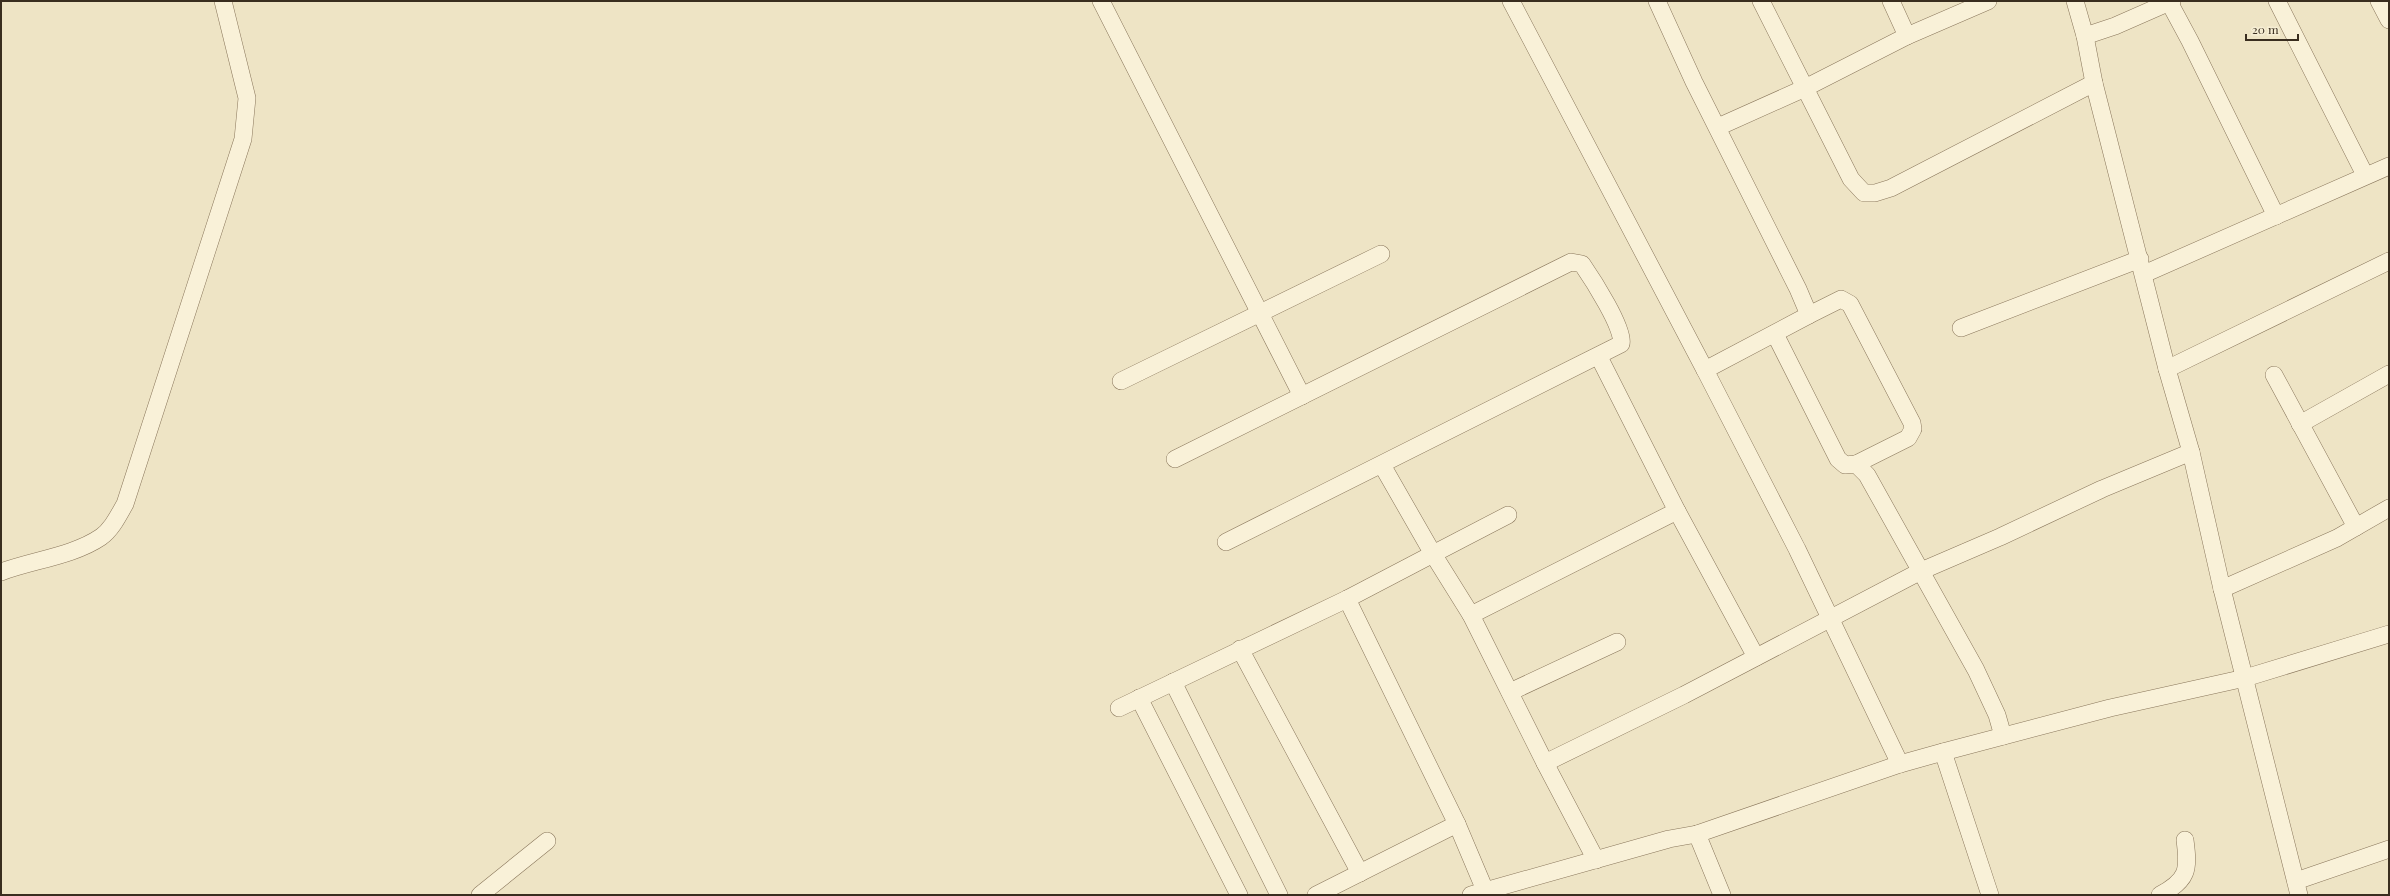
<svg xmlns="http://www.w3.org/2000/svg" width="2390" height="896" font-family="'Playfair Display',serif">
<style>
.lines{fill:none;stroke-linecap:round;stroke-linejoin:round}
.minor-casing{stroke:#89765b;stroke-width:18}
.minor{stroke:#f9f1d8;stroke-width:17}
</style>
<rect width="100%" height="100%" fill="#eee4c5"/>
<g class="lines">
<defs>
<g id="minor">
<path d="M 1101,1 L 1302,396"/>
<path d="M 1511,1 L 1705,370"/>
<path d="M 1657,1 L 1694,82 L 1798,289 L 1809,315 L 1705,370 L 1797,549 L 1900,764"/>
<path d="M 1761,1 L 1805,88 L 1907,36 L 1891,1"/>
<path d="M 2075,1 L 2085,36 L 2094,83 L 2167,369 L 2191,452 L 2222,589 L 2299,895"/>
<path d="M 2277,1 L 2365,175"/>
<path d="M 2379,1 L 2389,20"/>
<path d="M 2169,2 L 2190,41 L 2276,216"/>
<path d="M 1907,36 L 1988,1"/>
<path d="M 2085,36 L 2115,26 L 2172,1"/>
<path d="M 1718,127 L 1805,88 L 1851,179 L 1864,193 L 1875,193 L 1891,188 L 2094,83"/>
<path d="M 2144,274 L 2389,166"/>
<path d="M 1809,315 L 1841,299 L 1850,304 L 1912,423 L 1913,429 L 1908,438 L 1856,464"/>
<path d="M 1961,328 L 2140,259"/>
<path d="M 1775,334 L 1838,459 L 1845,465 L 1856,464 L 1867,475 L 1976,670 L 1997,715 L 2003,736"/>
<path d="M 1599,357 L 1677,511 L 1756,657"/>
<path d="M 2167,369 L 2389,261"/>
<path d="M 2274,375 L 2356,527"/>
<path d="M 1121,381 L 1381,254"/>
<path d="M 2300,424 L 2389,374"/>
<path d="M 1175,459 L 1571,262 L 1582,264 C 1591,277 1626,331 1621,344 L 1226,542"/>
<path d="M 1382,465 L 1433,554 L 1508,515"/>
<path d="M 1,572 C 33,560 73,556 101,537 C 112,529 118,516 125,504 L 243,139 L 247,98 L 223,1"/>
<path d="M 2222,589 L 2337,538 L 2389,508"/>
<path d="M 1347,599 L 1457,824 L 1487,895"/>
<path d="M 1471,615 L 1677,511"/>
<path d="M 1240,649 L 1360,873"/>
<path d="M 1173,682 L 1279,895"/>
<path d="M 1510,692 L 1617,642"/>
<path d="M 1139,698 L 1239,895"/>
<path d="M 1119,708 L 1347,599 L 1433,554 L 1471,615 L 1545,763 L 1684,695 L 1921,571 L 2000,537 L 2102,489 L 2191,452"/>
<path d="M 1943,752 L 1990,895"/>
<path d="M 1545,763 L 1596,860"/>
<path d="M 1697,834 L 1722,895"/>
<path d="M 2296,881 L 2389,849"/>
<path d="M 480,895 L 547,841"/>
<path d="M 1316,895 L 1457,824"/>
<path d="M 1471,895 L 1669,839 L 1697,834 L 1900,764 L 1943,752 L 2110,708 L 2245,678 L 2389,634"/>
<path d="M 2160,895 C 2188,880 2189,870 2185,840"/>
</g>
</defs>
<use href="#minor" class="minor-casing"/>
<use href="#minor" class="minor"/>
</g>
<rect width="2390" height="896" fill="none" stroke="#392d1f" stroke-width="4"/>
<path d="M2246 34v6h52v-6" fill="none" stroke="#392d1f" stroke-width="2"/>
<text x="2252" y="34" font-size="12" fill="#392d1f" stroke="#f6eed4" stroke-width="3" paint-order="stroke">20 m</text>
</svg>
